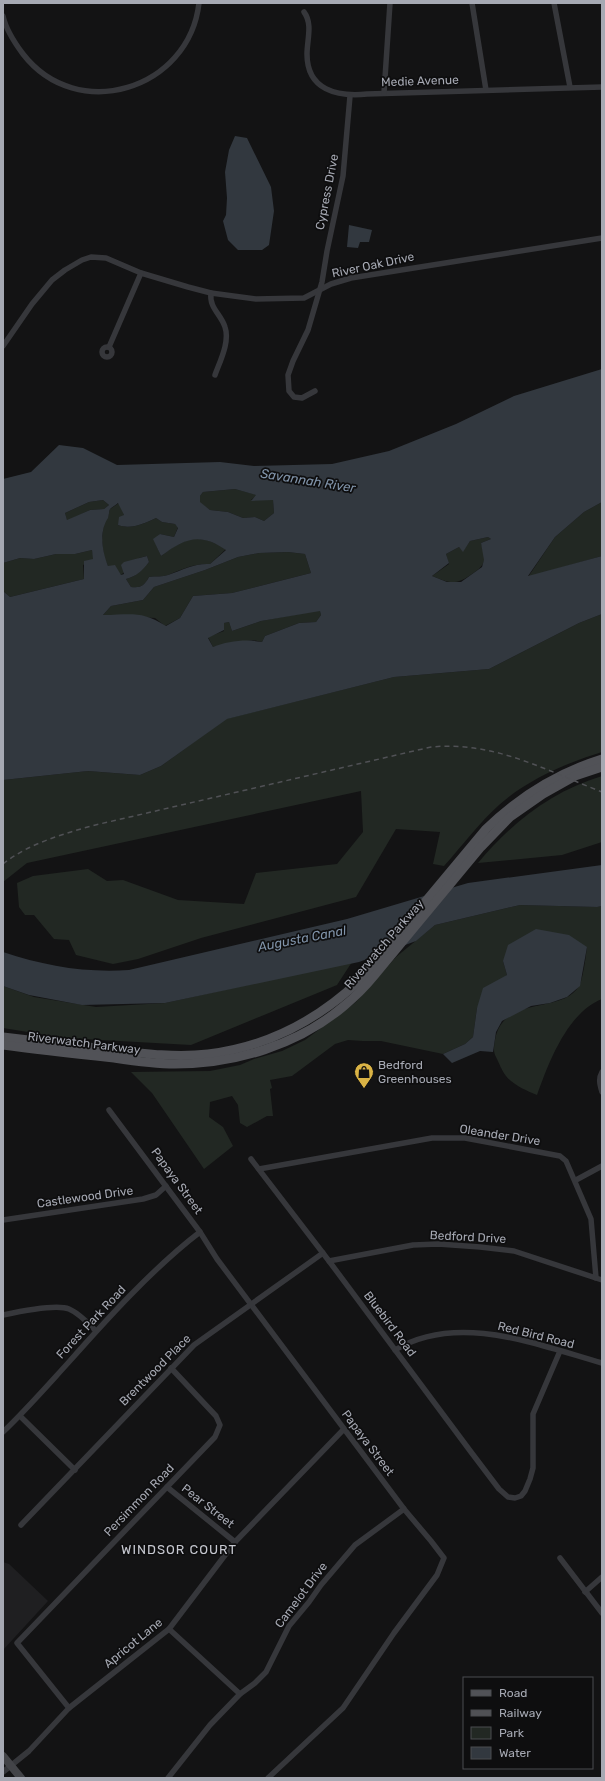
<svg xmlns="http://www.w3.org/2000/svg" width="605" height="1781" font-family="Rubik,sans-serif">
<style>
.built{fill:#1f1f21}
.green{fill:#222823}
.water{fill:#32383f;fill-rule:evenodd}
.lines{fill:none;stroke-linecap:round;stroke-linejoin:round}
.street{stroke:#36373b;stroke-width:5.5}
.secondary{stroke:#434448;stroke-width:8}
.primary{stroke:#515257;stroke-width:9}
.rail{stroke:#505155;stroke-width:1.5;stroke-dasharray:5 4;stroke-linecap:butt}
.labels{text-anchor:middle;stroke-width:3.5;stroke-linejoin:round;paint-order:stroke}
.street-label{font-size:12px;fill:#a6a9b3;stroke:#0e0e0f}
.poi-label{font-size:12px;fill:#a6a9b3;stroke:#0e0e0f;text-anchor:start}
.water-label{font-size:13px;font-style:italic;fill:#8194aa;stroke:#0e0e0f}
.neighbourhood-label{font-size:13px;letter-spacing:1px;fill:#c6c8d0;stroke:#0e0e0f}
</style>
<rect width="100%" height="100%" fill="#131314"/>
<path class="built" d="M 3,1562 L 9,1564 L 48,1601 L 3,1650 Z"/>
<g class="green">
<path d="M 235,489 L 257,495 L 251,500 L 273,500 L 274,513 L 264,521 L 255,517 L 243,518 L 228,512 L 210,510 L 200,503 L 200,496 L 203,492 Z"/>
<path d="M 103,500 L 109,505 L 104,509 L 90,510 L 67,521 L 65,513 L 89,502 Z"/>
<path d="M 602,502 L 602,556 L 528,577 L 555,537 L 584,512 Z"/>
<path d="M 119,503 L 124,515 L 118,525 C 131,530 145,523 156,518 L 162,522 L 175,524 L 178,527 L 174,537 L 160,534 L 155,542 L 161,556 C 187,536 198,533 226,549 L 210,564 C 195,563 182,569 168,575 C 163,577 155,576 149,577 C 144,586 141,588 131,587 L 126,579 C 137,576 141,571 149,562 L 147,556 L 139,558 L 121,575 L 108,566 L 104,557 L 102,540 L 104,521 L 108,517 L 110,509 Z"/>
<path d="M 488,537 L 491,539 L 481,543 C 486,560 487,564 472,574 C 455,586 450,583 432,576 L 449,564 L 446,554 L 459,547 L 463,551 L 470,541 Z"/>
<path d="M 92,550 L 94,559 L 83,565 L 84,579 L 10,597 L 3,591 L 3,563 L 20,558 L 34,559 L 56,554 L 75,554 Z"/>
<path d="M 288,552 L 305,554 L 311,573 L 232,593 L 193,596 L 180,618 L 165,626 L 155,618 L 103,615 L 111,606 L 143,600 L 154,587 L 205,570 L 238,557 L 259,553 Z"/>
<path d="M 320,610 L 321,615 L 316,622 L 299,623 L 265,636 L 262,642 L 253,640 L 213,647 L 208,637 L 224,631 L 224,623 L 229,622 L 232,631 L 261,621 Z"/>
<path d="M 602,614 L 602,752 C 566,763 527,780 499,805 C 479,823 462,846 444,866 L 433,864 L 440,832 L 396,829 L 356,897 L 201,938 L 138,959 L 113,964 L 76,955 L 69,940 L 54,939 L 34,915 L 25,915 L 19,907 L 17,883 L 33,876 L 88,869 L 107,881 L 123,880 L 178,900 L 244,904 L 256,873 L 337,864 L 363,832 L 361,791 L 27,863 L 3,882 L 3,780 L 88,771 L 140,775 L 161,766 L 226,719 L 394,677 L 489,669 L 579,623 Z"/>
<path d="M 602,776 L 602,842 L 562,855 L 478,863 C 511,823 552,791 602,776 Z"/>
<path d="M 520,905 L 597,907 L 602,906 L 602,999 C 567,1013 549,1062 537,1095 C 527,1091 513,1085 506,1076 C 502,1071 499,1063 496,1057 C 493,1051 494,1047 495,1040 C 503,994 562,1015 579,986 C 583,980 586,955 587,947 L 503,961 L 507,975 L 477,1008 L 473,1037 L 465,1044 L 443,1054 L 381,1041 L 363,1041 L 348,1040 L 335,1044 L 292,1076 L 270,1080 L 272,1088 L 270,1089 L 273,1116 L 267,1116 L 247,1127 L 240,1123 L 238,1105 L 232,1096 L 210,1102 L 209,1117 L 223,1127 L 233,1146 L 204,1169 L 152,1093 L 131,1072 L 210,1071 L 240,1065 L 254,1059 L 282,1051 L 305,1040 L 356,1002 L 396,957 L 435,925 Z"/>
<path d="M 352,962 L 337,985 L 191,1045 L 65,1038 L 3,1028 L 3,986 L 34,997 L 96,1007 L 165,1003 Z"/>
</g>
<g class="water">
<path d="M 235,136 L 247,138 L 271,187 L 274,211 L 269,245 L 262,250 L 238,250 L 228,240 L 223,221 L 226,215 L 227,198 L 225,172 L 229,150 Z"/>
<path d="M 349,225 L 372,230 L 369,242 L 360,242 L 358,248 L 347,247 Z"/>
<path d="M 602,369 L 602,502 L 584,512 L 555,537 L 528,576 L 602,556 L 602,614 L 579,623 L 489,669 L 394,677 L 227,719 L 161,766 L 140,775 L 88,771 L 3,780 L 3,591 L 10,597 L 84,579 L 84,561 L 93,559 L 92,550 L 75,554 L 56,554 L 34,559 L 20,558 L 3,563 L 3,479 L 31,472 L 59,445 L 83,448 L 117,465 L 220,462 L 254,466 L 332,464 L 389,451 L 456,424 L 514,396 ZM 235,489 L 256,495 L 251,501 L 273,500 L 274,513 L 264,521 L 255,517 L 243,518 L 228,512 L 210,510 L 200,502 L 200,496 L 203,492 ZM 103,500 L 109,505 L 104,509 L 90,510 L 67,520 L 65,513 L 89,502 ZM 118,503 L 124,515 L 119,517 L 118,525 C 131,530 145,523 156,518 L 162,522 L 175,524 L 178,528 L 174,537 L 160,534 L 153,539 L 161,556 C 185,538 200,532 226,550 L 210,564 C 195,563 182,570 168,575 C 163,577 155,576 149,577 C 144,586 141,588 131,587 L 126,579 C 137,576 142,571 149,562 L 147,556 L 124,562 L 121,565 L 124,574 L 121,575 L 115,565 L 108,566 C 102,551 99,531 108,518 C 109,515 109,511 110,509 C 112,507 116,505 118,503 ZM 488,537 L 491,539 L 481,543 L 484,560 L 482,567 L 461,582 L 447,582 L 432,576 L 449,563 L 446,554 L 459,547 L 463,552 L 470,541 ZM 288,552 L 305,554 L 311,573 L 232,593 L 193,596 L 180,618 L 166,626 C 141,610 130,615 103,615 L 111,606 L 143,600 L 154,587 L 205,570 L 238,557 L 259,553 ZM 320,611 L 321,615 L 316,622 L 299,623 L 265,636 L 262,642 C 246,639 228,641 213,647 L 208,638 L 224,630 L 224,623 L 229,622 L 232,631 L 261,621 Z"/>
<path d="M 602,865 L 602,906 L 597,907 L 520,905 L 435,925 L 416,941 L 359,962 L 165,1003 L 82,1005 L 29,995 L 3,986 L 3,952 C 45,966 85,973 129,970 L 347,919 L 468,883 Z"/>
<path d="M 536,929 L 569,935 L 587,947 L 580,986 L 567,997 L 550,1003 L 531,1006 L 502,1021 L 496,1032 L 493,1052 L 480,1051 L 452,1063 L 443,1054 L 465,1044 L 473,1037 L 477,1008 L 483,988 L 507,975 L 503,961 L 508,945 Z"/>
</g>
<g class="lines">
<g class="street">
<path d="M 472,3 L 486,90"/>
<path d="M 554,3 L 570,87"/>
<path d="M 304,12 C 313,24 307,40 307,54 C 307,90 337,97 367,94 L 602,87"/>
<path d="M 3,16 C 6,30 14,42 23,54 C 77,124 189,90 199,3"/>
<path d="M 384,93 L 390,3"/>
<path d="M 211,293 C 209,308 221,314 225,327 C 230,342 220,361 215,375"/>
<path d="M 3,346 L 32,304 L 52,280 L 65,270 L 82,260 L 91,257 L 106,258 L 141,273 L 188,287 L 211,293 L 256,299 L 304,298 L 331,284 L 351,278 L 602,238"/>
<circle cx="107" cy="352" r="5"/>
<path d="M 109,347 L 141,273"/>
<path d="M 315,391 L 302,398 L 294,397 L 289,391 L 288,375 L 293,361 L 308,330 L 322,282 L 327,251 L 343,176 L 350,96"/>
<path d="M 602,1072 C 598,1079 600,1085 602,1092"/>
<path d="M 109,1110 L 200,1232 L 217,1259 L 404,1509 L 431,1541 L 444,1558 L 437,1575 L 394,1633 L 343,1708 L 268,1778"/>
<path d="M 251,1159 L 329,1261 L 471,1452 L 499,1489 L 508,1497 L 515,1498 L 521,1496 L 525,1491 L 530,1479 L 533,1468 L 533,1414 L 560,1351"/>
<path d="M 259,1169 L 432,1138 L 465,1138 L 560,1156 L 566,1161 L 591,1219 L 596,1278"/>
<path d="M 576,1180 L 602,1166"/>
<path d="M 3,1220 L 143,1199 L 156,1195 L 166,1186"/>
<path d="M 329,1261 L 413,1245 L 438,1244 L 480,1247 L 514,1251 L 602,1280"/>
<path d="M 3,1315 C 17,1312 57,1304 69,1309 C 79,1313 89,1324 96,1331"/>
<path d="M 395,1350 C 458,1312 538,1345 602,1363"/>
<path d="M 20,1416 L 75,1470"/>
<path d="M 3,1432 C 26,1410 47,1386 68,1363 C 107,1319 153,1268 200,1232"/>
<path d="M 167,1487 L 235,1542"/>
<path d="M 21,1525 L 194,1345 L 323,1253"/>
<path d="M 560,1558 L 602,1613"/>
<path d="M 585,1592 L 602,1577"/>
<path d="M 169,1629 L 240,1694"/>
<path d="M 69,1708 L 17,1643 L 215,1437 L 220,1425 L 216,1416 L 171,1368"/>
<path d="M 3,1772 L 29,1751 L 69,1708 L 169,1629 L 235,1542 L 344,1429"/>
<path d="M 168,1778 L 210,1725 L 240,1694 L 255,1683 L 266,1672 L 289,1626 L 309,1602 L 321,1585 L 355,1545 L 404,1509"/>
</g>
<path class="secondary" d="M 3,1756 L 21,1778"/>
<g class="primary">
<path d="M 3,1037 C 37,1041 71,1045 105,1049 C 139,1053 174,1058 208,1054 C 266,1047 318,1020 360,980 L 486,829 C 520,796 557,773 602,759"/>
<path d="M 3,1045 C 40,1050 77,1054 114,1058 C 134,1061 155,1064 175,1064 C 235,1064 298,1045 344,1006 C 355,997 365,987 374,976 L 481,847 L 510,817 L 543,794 L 575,776 L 602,767"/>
</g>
<path class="rail" d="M 3,864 C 28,844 60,835 91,826 L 431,747 C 494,741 545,770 602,792"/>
</g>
<defs>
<symbol id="shop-pin" viewBox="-11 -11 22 30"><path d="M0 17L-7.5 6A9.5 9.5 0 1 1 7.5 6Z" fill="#dab345" stroke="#0e0e0f"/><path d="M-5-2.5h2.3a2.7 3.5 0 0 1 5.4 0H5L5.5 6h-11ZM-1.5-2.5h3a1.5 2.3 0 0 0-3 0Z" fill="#111"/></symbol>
</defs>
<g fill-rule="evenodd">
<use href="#shop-pin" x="353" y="1061" width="22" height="30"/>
</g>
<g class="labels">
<g class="street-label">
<text transform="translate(420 81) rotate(-2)" y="4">Medie Avenue</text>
<text transform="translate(327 192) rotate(-79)" y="4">Cypress Drive</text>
<text transform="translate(373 265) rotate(-12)" y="4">River Oak Drive</text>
<text transform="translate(384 944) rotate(-49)" y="4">Riverwatch Parkway</text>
<text transform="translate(84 1043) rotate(7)" y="4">Riverwatch Parkway</text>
<text transform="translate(500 1135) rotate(9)" y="4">Oleander Drive</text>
<text transform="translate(177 1181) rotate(54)" y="4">Papaya Street</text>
<text transform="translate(85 1197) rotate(-8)" y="4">Castlewood Drive</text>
<text transform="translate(468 1237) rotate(3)" y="4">Bedford Drive</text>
<text transform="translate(91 1322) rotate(-47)" y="4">Forest Park Road</text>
<text transform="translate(390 1324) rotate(53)" y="4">Bluebird Road</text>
<text transform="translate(536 1335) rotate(14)" y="4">Red Bird Road</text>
<text transform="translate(155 1370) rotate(-45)" y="4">Brentwood Place</text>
<text transform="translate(368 1443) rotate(53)" y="4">Papaya Street</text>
<text transform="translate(139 1500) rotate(-46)" y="4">Persimmon Road</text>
<text transform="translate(208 1506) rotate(38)" y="4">Pear Street</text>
<text transform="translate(301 1595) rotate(-53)" y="4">Camelot Drive</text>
<text transform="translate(133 1643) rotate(-39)" y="4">Apricot Lane</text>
</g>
<g class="poi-label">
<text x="378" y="1069">Bedford<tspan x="378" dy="14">Greenhouses</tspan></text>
</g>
<g class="water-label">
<text transform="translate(308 480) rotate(9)" y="5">Savannah River</text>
<text transform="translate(302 938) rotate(-11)" y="5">Augusta Canal</text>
</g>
<g class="neighbourhood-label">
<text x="179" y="1554">WINDSOR COURT</text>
</g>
</g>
<rect width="605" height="1781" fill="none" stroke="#a6a9b3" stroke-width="8"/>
<rect x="463" y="1677" width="130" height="92" fill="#0e0e0f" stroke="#4b4c51"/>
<rect x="471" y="1690" width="20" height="6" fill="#515257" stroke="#4b4c51"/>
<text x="499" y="1697" font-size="12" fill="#a6a9b3">Road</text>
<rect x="471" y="1710" width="20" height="6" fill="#505155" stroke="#4b4c51"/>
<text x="499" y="1717" font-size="12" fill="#a6a9b3">Railway</text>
<rect x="471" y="1727" width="20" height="12" fill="#222823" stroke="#4b4c51"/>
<text x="499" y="1737" font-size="12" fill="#a6a9b3">Park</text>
<rect x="471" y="1747" width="20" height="12" fill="#32383f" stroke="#4b4c51"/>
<text x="499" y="1757" font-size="12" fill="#a6a9b3">Water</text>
</svg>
